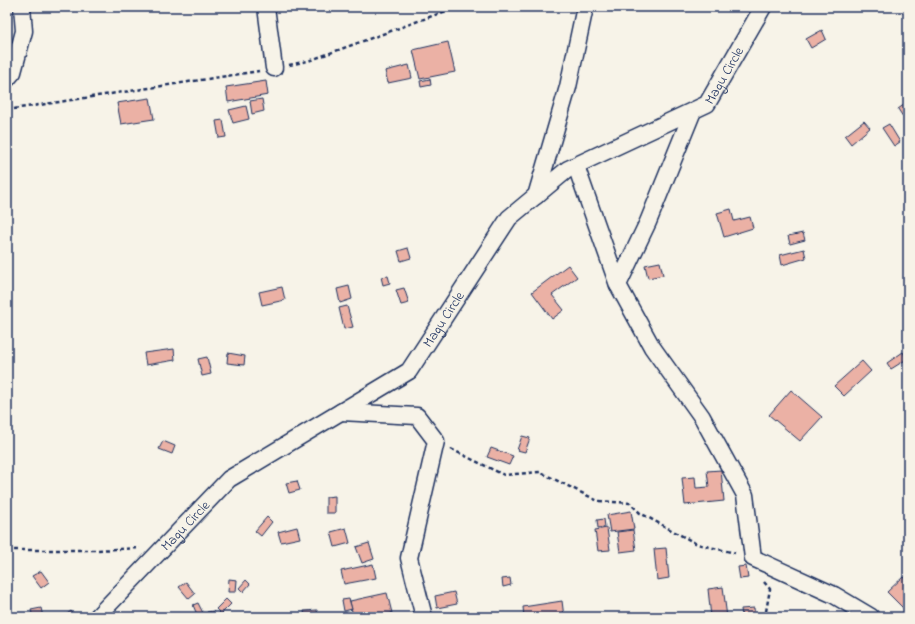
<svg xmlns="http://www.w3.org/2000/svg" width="915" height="624" font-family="'Indie Flower',sans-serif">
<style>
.building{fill:#ebb1a5;stroke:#1b2f5e}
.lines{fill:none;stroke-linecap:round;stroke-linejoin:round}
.street-casing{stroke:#1b2f5e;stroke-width:19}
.path{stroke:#1b2f5e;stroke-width:2.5;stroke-dasharray:4 3;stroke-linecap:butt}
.street{stroke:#f7f3e8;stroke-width:16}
.labels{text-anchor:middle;stroke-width:3;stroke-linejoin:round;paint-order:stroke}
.street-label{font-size:14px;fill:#1b2f5e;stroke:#f7f3e8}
</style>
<rect width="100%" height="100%" fill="#f7f3e8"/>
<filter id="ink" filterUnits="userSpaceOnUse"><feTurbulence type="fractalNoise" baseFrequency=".025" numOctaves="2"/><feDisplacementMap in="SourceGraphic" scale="8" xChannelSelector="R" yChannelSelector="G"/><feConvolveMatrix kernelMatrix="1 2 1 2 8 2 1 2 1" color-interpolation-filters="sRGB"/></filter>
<g filter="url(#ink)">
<g class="building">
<path d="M 822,30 L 826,39 L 811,48 L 806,39 Z"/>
<path d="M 448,42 L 455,72 L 420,79 L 413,50 Z"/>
<path d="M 409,65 L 412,78 L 388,83 L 385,71 Z"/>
<path d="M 430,79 L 431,85 L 421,87 L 420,81 Z"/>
<path d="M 266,81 L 268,95 L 228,102 L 226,87 Z"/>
<path d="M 150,98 L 154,119 L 121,124 L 117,103 Z"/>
<path d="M 262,99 L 264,111 L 252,114 L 250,101 Z"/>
<path d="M 908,102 L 908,122 L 907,123 L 898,109 Z"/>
<path d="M 246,106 L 249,119 L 233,123 L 229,110 Z"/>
<path d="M 223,120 L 226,137 L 219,138 L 216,121 Z"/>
<path d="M 864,121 L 870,128 L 851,144 L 845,136 Z"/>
<path d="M 889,124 L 900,142 L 894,146 L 882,128 Z"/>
<path d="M 731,209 L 734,221 L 750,217 L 753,228 L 724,237 L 717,213 Z"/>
<path d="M 803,233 L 805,240 L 790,244 L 788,236 Z"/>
<path d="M 408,248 L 411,258 L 401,261 L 398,251 Z"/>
<path d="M 804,249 L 806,258 L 782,265 L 780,255 Z"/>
<path d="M 660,262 L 663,275 L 648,278 L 645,265 Z"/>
<path d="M 568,265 L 577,277 L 552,295 L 564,310 L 552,319 L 532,292 Z"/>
<path d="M 388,276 L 390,283 L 383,285 L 381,277 Z"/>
<path d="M 349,286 L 352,299 L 340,303 L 337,289 Z"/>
<path d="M 282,287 L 285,300 L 262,305 L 259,292 Z"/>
<path d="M 404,288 L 409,303 L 401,305 L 396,290 Z"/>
<path d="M 347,306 L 353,327 L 344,329 L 339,308 Z"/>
<path d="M 174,349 L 175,360 L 146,365 L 144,353 Z"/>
<path d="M 903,352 L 907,359 L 891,369 L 887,363 Z"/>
<path d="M 228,353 L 245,356 L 244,365 L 227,363 Z"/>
<path d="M 207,357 L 211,374 L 202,376 L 198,359 Z"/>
<path d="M 862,361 L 871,371 L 844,396 L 834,386 Z"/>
<path d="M 791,390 L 822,417 L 800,441 L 769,415 Z"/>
<path d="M 522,436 L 530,438 L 525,452 L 517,450 Z"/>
<path d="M 163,441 L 175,446 L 172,454 L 159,449 Z"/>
<path d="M 491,448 L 513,456 L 509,465 L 487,457 Z"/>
<path d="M 721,470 L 724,501 L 685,505 L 682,478 L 695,477 L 696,488 L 709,487 L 707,471 Z"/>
<path d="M 297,481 L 300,490 L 289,493 L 286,483 Z"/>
<path d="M 335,496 L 335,513 L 326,513 L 326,497 Z"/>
<path d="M 631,511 L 634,529 L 610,532 L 607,515 Z"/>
<path d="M 267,517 L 272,522 L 261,536 L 255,531 Z"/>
<path d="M 604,519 L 605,527 L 598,528 L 597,520 Z"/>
<path d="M 297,527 L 300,538 L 281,542 L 278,532 Z"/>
<path d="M 346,528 L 350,543 L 335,547 L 331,532 Z"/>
<path d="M 607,528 L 610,550 L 598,551 L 595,530 Z"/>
<path d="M 633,530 L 636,550 L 620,552 L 617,532 Z"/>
<path d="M 369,543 L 374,559 L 362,563 L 356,547 Z"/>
<path d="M 666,548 L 669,578 L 657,580 L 654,549 Z"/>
<path d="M 373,564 L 376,578 L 344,584 L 341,571 Z"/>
<path d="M 746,566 L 748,578 L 740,579 L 738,567 Z"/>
<path d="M 41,571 L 49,582 L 41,588 L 32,576 Z"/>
<path d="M 903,577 L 908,582 L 908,613 L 887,592 Z"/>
<path d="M 510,578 L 511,585 L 503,587 L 502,579 Z"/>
<path d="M 229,579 L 237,580 L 236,592 L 228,592 Z"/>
<path d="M 246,580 L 250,584 L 243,592 L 239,588 Z"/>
<path d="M 186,582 L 195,594 L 189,599 L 179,587 Z"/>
<path d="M 723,587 L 727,617 L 711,617 L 708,589 Z"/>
<path d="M 454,592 L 457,604 L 437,608 L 435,596 Z"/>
<path d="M 387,593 L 392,613 L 378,616 L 378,617 L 353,617 L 350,601 Z"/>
<path d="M 226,599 L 231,604 L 221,614 L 216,609 Z"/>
<path d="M 349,599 L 352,609 L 344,611 L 342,600 Z"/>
<path d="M 562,601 L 564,617 L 524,617 L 523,607 Z"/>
<path d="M 198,603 L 205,617 L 198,617 L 193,605 Z"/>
<path d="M 41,608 L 43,617 L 33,617 L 31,610 Z"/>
<path d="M 754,608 L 755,617 L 742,617 L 741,609 Z"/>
<path d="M 317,610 L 318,617 L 305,617 L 304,611 Z"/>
<path d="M 71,611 L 76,617 L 63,617 Z"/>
<path d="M 213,611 L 215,617 L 208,617 L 207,612 Z"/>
</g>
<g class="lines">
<defs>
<g id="street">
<path d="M 266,7 L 274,68"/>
<path d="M 7,79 L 13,72 L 24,31 L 22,7"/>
<path d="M 693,111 L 648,222 L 618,285 L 652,347 L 702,417 L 745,495 L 753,558 L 834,595 L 871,617"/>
<path d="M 576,166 L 618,285"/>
<path d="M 536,196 L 568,87 L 585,7"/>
<path d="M 341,412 L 417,416 L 436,441 L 409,558 L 424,617"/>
<path id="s1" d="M 97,617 L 229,479 L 409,371 L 509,218 L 568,169 L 707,104 L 763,7"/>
</g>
</defs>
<use href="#street" class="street-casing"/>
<g class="path">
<path d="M 289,65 L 308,61 L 457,7"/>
<path d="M 7,110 L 259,71"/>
<path d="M 451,449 L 504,475 L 540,472 L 598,501 L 630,503 L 640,513 L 697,544 L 735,553"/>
<path d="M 7,550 L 96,550 L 140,548"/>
<path d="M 764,582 L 770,589 L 765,617"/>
</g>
<use href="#street" class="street"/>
</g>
</g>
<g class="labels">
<g class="street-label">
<text dy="5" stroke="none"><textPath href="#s1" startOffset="847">Magu Circle</textPath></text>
<text dy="5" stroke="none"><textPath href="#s1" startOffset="463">Magu Circle</textPath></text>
<text dy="5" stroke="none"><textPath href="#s1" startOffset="127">Magu Circle</textPath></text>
</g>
</g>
<rect width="915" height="624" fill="none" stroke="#f7f3e8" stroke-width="24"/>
<rect x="12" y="12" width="891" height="600" fill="none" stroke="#1b2f5e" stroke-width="1.5" filter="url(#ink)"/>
</svg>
